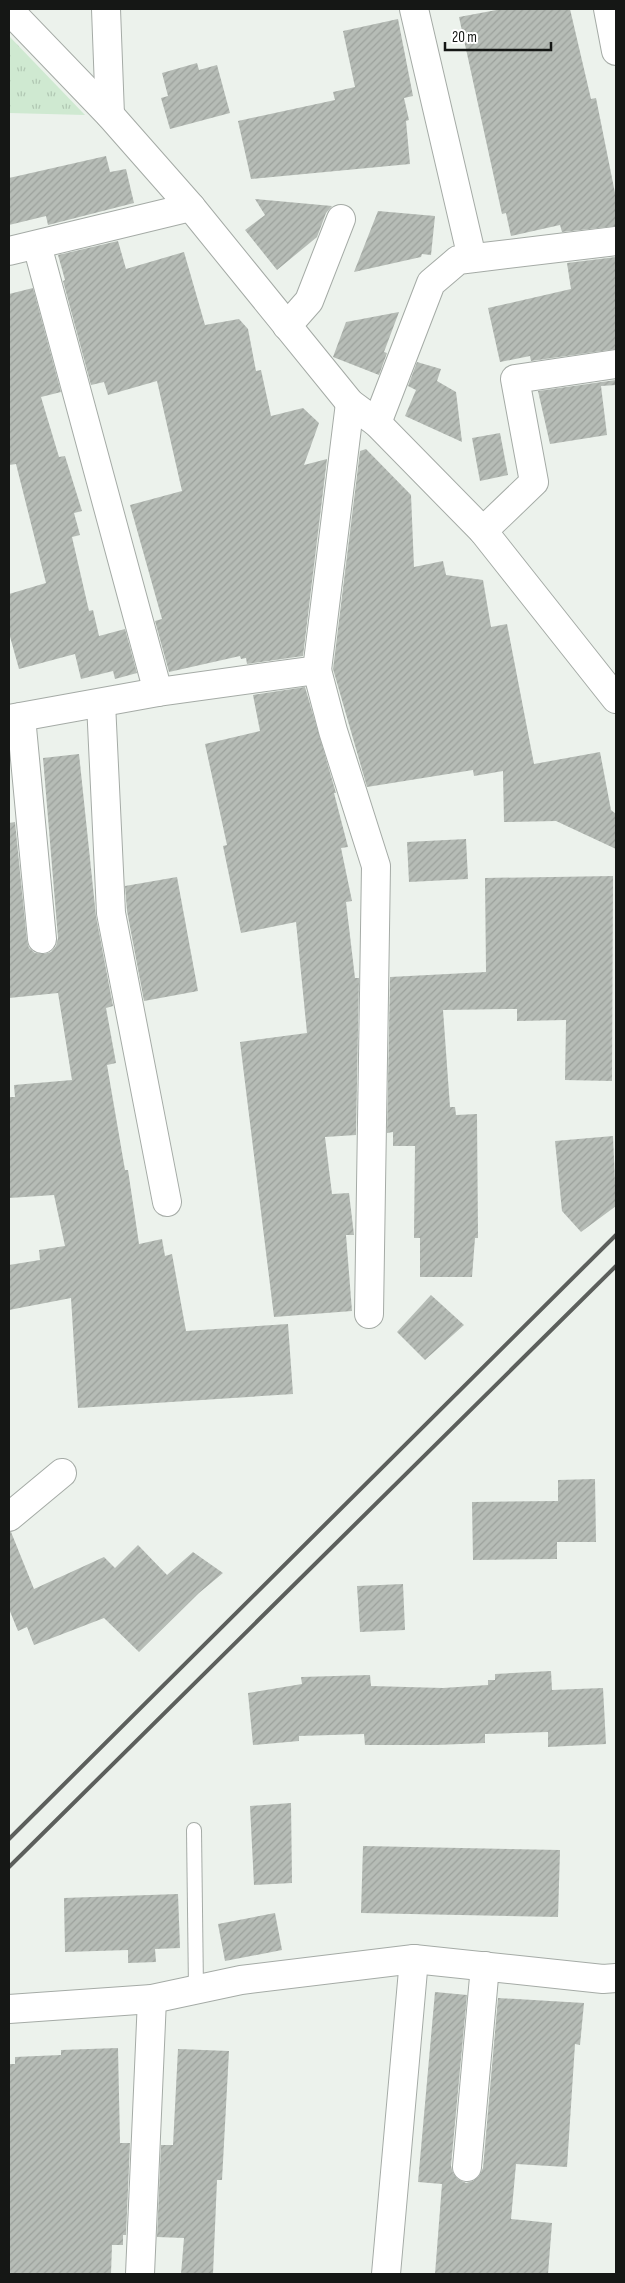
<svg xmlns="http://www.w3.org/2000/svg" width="625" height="2283" font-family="'Sofia Sans Condensed',sans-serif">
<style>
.grass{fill:url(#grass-tufts)}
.building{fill:url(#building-hatch)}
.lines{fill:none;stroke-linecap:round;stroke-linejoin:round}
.service-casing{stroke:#a5aba6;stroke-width:16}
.minor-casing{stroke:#a5aba6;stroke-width:30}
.service{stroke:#fff;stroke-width:14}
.minor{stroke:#fff;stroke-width:28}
.rail{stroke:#5c5f5c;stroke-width:4}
</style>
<defs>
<pattern id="grass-tufts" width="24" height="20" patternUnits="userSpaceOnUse" patternTransform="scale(1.25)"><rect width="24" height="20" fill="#cfe9d1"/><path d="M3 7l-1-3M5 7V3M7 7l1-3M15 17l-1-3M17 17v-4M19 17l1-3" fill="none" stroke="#b1c7b3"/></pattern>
<pattern id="building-hatch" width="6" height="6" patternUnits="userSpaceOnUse" patternTransform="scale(1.25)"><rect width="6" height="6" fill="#b6bcb6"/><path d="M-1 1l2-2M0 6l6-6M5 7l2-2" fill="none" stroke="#9ca19c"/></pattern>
</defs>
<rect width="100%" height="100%" fill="#ecf2ec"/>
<path class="grass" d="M 9,36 L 85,115 L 9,113 Z"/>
<g class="building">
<path d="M 502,9 L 570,9 L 591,99 L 596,98 L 616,198 L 616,226 L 562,232 L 560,225 L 511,236 L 506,213 L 502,214 L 459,17 Z"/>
<path d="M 398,19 L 413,96 L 404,98 L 409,120 L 406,121 L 410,164 L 251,179 L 238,121 L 335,100 L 333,92 L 355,87 L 343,31 Z"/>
<path d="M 197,63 L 199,70 L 217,65 L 230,113 L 170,129 L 161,98 L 168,96 L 162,73 Z"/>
<path d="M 106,156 L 110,172 L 126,169 L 134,203 L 48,225 L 46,216 L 9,225 L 9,178 Z"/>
<path d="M 255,199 L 332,206 L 326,213 L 317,237 L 277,270 L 245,230 L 265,215 Z"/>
<path d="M 378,211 L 435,216 L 431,255 L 422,254 L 421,257 L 354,272 Z"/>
<path d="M 118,241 L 126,269 L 184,252 L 205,325 L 239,319 L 248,329 L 256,371 L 261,370 L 271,416 L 303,408 L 319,423 L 304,465 L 327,459 L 303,656 L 247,664 L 246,658 L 241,659 L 240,656 L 169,672 L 155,621 L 162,619 L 130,505 L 182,491 L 157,381 L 108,395 L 104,382 L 91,385 L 63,281 L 65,280 L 58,255 Z"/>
<path d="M 616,257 L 616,349 L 531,361 L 530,356 L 500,362 L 488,308 L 571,289 L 567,263 Z"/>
<path d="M 33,288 L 61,392 L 41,397 L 59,457 L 65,456 L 82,511 L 74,513 L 80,535 L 72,537 L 89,611 L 93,610 L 99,636 L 125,629 L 137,673 L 115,679 L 113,671 L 81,679 L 75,654 L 19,669 L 9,633 L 9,594 L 46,583 L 16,464 L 9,465 L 9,294 Z"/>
<path d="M 399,312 L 384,352 L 387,353 L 379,375 L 333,357 L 346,322 Z"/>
<path d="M 417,362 L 441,369 L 437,381 L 456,392 L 462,442 L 405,416 L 416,390 L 408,386 Z"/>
<path d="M 616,380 L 616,385 L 601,386 L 607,435 L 550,444 L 538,391 Z"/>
<path d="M 500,433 L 508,475 L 480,481 L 472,438 Z"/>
<path d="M 366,449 L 411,495 L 414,567 L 443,561 L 446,575 L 483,580 L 491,627 L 507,624 L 534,764 L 600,752 L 611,810 L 616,814 L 616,849 L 556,821 L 504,822 L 503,771 L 474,776 L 473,770 L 367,787 L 333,669 L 360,451 Z"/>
<path d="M 305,687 L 336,793 L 334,793 L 348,847 L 341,848 L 352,901 L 346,902 L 355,978 L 359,978 L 356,1135 L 325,1137 L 332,1194 L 349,1193 L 354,1235 L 346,1235 L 352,1311 L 274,1317 L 240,1042 L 307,1033 L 296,922 L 241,933 L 223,846 L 227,845 L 205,744 L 260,731 L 253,695 Z"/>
<path d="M 79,754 L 96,916 L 113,1006 L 106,1008 L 116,1063 L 107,1065 L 125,1170 L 128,1170 L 139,1244 L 162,1239 L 165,1256 L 172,1254 L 186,1331 L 288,1324 L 293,1394 L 78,1408 L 71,1298 L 9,1310 L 9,1265 L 40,1260 L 39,1250 L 65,1246 L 54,1195 L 9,1198 L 9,1097 L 15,1097 L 14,1085 L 72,1080 L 58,993 L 9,998 L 9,823 L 15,822 L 27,941 L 29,948 L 35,953 L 44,954 L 51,952 L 56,946 L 58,938 L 43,758 Z"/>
<path d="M 466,839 L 468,879 L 409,882 L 407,842 Z"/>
<path d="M 613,876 L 612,1081 L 565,1080 L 566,1020 L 517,1021 L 517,1009 L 443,1010 L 450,1107 L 455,1107 L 456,1115 L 477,1114 L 478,1238 L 475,1238 L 472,1277 L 420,1277 L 420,1238 L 414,1238 L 415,1146 L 393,1146 L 393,1132 L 387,1133 L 390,977 L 486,972 L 485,878 Z"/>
<path d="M 177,877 L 198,991 L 144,1001 L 127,911 L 125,886 Z"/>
<path d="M 613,1136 L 616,1206 L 581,1232 L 562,1211 L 555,1141 Z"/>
<path d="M 431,1295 L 464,1325 L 425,1360 L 397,1332 Z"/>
<path d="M 595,1479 L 596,1542 L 557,1542 L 557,1559 L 473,1560 L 472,1502 L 558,1501 L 558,1480 Z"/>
<path d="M 9,1532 L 11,1532 L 34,1589 L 104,1557 L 115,1568 L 138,1545 L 167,1575 L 193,1552 L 223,1573 L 199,1593 L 139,1652 L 104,1618 L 34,1645 L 27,1627 L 18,1631 L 9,1609 Z"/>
<path d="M 403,1584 L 405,1630 L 360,1632 L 357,1586 Z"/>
<path d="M 551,1671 L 552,1690 L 603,1688 L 606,1744 L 548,1747 L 548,1732 L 485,1734 L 485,1743 L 436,1745 L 365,1745 L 364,1734 L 299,1736 L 299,1741 L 253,1745 L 248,1693 L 302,1684 L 301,1677 L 370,1675 L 371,1686 L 443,1688 L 488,1685 L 488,1680 L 495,1680 L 495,1674 Z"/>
<path d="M 291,1803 L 292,1883 L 254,1885 L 250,1806 Z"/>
<path d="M 363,1846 L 560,1850 L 558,1917 L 361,1913 Z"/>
<path d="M 178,1894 L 180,1948 L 155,1949 L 156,1962 L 128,1963 L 128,1950 L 65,1952 L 64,1898 Z"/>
<path d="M 275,1913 L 282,1950 L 225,1961 L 218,1924 Z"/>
<path d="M 435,1992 L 467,1995 L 451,2166 L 453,2173 L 458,2179 L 466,2183 L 473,2181 L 479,2176 L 483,2168 L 498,1998 L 584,2003 L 580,2045 L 575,2044 L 567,2167 L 516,2164 L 511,2219 L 552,2223 L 548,2274 L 435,2274 L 442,2184 L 418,2182 Z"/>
<path d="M 118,2048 L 120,2143 L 130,2143 L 126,2235 L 123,2235 L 123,2245 L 112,2245 L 111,2274 L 9,2274 L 9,2064 L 15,2064 L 15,2057 L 61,2055 L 61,2050 Z"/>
<path d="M 178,2049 L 229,2051 L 222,2180 L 217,2180 L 213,2274 L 181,2274 L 184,2238 L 157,2237 L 161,2145 L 173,2145 Z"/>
</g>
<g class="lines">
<defs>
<path id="service" d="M 194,1830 L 196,1990"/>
<g id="minor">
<path d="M 106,9 L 110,115"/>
<path d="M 414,9 L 472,258"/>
<path d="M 608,9 L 616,51"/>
<path d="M 9,10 L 110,115 L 191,207 L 350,403 L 377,423 L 483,531 L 616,699"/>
<path d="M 37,245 L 158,692"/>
<path d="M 9,251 L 191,207"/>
<path d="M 287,326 L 309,301 L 341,219"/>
<path d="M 377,423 L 431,283 L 458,260 L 616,241"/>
<path d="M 483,531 L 534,482 L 515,379 L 616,364"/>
<path d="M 317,670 L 333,731 L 376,866 L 369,1314"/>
<path d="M 101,703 L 111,913 L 167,1202"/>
<path d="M 21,717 L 42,939"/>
<path d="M 9,719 L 158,692 L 317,670 L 350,403"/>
<path d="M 9,1517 L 62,1473"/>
<path d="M 9,2009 L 152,1999 L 241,1980 L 414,1959 L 603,1979 L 616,1978"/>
<path d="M 467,2167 L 485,1966"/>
<path d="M 140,2274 L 152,1999"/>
<path d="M 386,2274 L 414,1959"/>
</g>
</defs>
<use href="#service" class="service-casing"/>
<use href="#minor" class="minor-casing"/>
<use href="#service" class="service"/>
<use href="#minor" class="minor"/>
<g class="rail">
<path d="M 9,1839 L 616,1235"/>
<path d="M 9,1867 L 616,1266"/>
</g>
</g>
<rect width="625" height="2283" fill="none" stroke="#151715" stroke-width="20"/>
<path d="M445 42v8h106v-8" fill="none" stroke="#151715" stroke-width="2.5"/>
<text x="452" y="42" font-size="15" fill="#151715" stroke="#ffffff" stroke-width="4" paint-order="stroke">20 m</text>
</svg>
